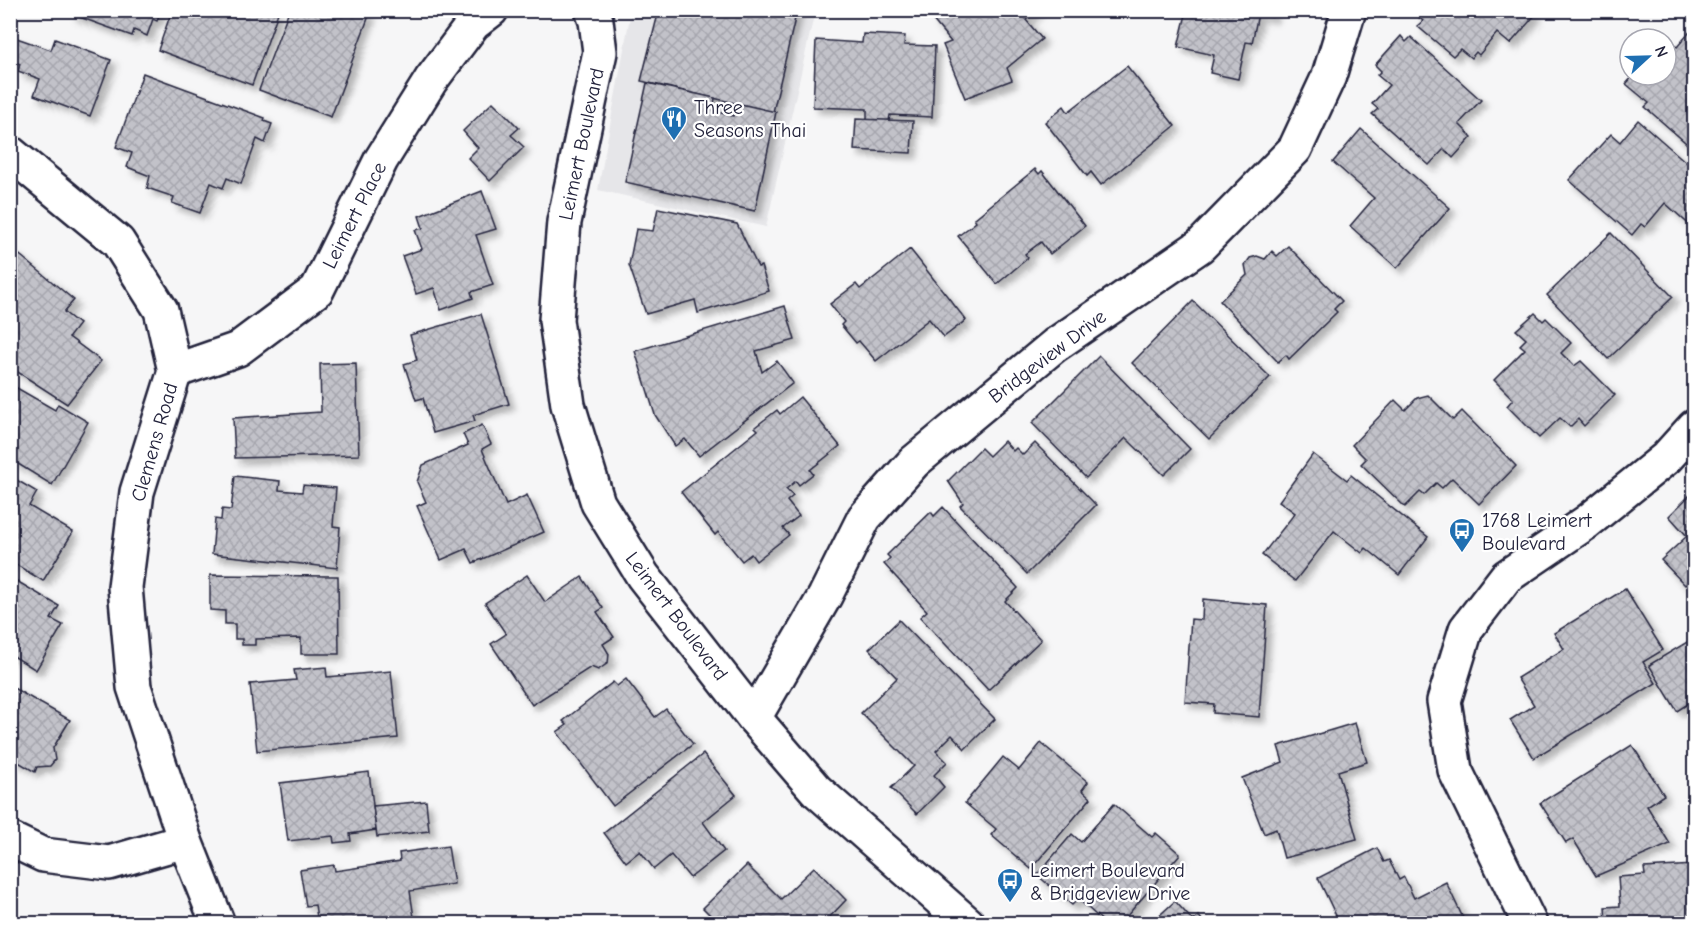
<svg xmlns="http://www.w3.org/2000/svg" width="1705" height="934" font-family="'Comic Neue',sans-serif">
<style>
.built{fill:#e6e6e9}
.building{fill:url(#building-cross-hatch);stroke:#22223b;stroke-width:1.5;filter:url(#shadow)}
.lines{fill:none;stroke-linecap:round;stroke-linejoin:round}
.minor-casing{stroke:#22223b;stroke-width:38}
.minor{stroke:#fff;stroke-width:33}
.labels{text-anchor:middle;stroke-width:4.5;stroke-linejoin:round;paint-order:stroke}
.poi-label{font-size:20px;fill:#22223b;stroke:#fff;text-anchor:start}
.street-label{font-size:20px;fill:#22223b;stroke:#fff}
</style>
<defs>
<pattern id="building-cross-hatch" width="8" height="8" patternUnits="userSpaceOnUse" patternTransform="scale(1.5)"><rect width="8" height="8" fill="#c2c2c9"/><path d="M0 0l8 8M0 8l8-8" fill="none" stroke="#a6a6ae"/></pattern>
<filter id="shadow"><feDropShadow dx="5.5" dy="5.5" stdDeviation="3" flood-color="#0004"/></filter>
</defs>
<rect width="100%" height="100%" fill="#f6f6f7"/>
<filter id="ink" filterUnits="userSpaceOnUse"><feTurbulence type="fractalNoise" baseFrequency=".0167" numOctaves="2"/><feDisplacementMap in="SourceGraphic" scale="12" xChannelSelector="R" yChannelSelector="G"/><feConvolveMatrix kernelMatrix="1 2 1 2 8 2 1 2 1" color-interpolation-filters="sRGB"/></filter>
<g filter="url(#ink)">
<path class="built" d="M 631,11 L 815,11 L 766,227 L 598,190 Z"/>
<g class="building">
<path d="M 72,10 L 161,10 L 157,21 L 153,19 L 147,36 L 134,30 L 132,36 L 71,14 Z"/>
<path d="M 172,10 L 279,10 L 252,85 L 158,50 Z"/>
<path d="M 289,10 L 370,13 L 331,117 L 259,90 Z"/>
<path d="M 659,10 L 797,10 L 773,112 L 641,81 Z"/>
<path d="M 942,10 L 1037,10 L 1026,20 L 1042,39 L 1007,68 L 1012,80 L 965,98 L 943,45 L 951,42 L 932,19 Z"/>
<path d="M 1187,10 L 1274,10 L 1272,17 L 1258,14 L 1252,43 L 1246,42 L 1238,79 L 1210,73 L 1214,55 L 1178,47 Z"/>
<path d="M 1420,10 L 1533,10 L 1536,14 L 1510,44 L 1497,33 L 1479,55 L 1476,52 L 1471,58 L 1460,49 L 1453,56 L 1417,26 L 1423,21 L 1416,15 Z"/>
<path d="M 1693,28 L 1694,30 L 1693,149 L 1645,107 L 1649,103 L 1626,84 L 1634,75 L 1666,75 L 1665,39 L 1677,47 Z"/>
<path d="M 863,34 L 905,36 L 904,45 L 935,46 L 932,117 L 890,115 L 889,121 L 867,120 L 867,109 L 813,107 L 816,40 L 862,43 Z"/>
<path d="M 1401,36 L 1406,42 L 1411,37 L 1481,100 L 1459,124 L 1472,137 L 1453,158 L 1444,149 L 1429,165 L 1372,114 L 1378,109 L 1372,104 L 1389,85 L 1377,75 L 1381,71 L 1375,65 Z"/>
<path d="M 14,37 L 51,50 L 55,39 L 111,60 L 90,116 L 34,95 L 40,79 L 18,71 L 20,64 L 10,60 L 10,48 Z"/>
<path d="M 1127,66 L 1175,126 L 1101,185 L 1091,172 L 1087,176 L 1045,122 L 1064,106 L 1068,112 Z"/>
<path d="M 143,73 L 265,118 L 264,121 L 272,124 L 265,143 L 257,139 L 241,184 L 227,178 L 223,188 L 211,183 L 200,213 L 172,203 L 174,197 L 147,188 L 150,176 L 127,167 L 132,153 L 116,147 Z"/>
<path d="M 647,83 L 715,98 L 713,111 L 733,116 L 736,103 L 776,112 L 755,211 L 625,182 Z"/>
<path d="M 493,102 L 519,128 L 511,135 L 524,147 L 490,181 L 468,158 L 478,148 L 463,131 Z"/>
<path d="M 856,119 L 913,121 L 911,153 L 854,150 Z"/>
<path d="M 1638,120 L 1694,169 L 1694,229 L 1665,203 L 1645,227 L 1641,224 L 1632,235 L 1569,180 L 1611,134 L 1620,142 Z"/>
<path d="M 1361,129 L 1450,208 L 1397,268 L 1350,226 L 1374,198 L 1333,162 Z"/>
<path d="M 1035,169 L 1039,174 L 1042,171 L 1085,226 L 1050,254 L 1041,242 L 1025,254 L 1028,258 L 997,284 L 958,236 L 976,222 L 974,219 Z"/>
<path d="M 482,191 L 496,229 L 476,235 L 493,285 L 471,292 L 473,298 L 441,310 L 434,288 L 416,294 L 402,256 L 422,249 L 415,230 L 423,228 L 419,216 Z"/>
<path d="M 658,208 L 737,224 L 758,267 L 761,266 L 769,291 L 698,313 L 695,300 L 646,314 L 629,265 L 636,229 L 653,231 Z"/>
<path d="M 1611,233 L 1673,297 L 1608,359 L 1547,295 Z"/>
<path d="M 1288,246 L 1342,301 L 1334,309 L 1337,312 L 1289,359 L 1286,355 L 1278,362 L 1220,301 L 1247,275 L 1245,265 L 1250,258 L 1257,256 L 1265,259 L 1272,251 L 1277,256 Z"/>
<path d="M 910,249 L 966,320 L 944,337 L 929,319 L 876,361 L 859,341 L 856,343 L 841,325 L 844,322 L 830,304 L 856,284 L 860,289 Z"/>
<path d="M 15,251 L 74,300 L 64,312 L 79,324 L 69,337 L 101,361 L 67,404 L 10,367 L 10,257 Z"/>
<path d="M 1193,301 L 1270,377 L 1209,439 L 1132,363 Z"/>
<path d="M 785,306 L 795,340 L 756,351 L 762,372 L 777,361 L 793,383 L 699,456 L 685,439 L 675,446 L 655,415 L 635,351 Z"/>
<path d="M 1535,313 L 1543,321 L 1546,318 L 1571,343 L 1561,353 L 1574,366 L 1581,361 L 1615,395 L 1584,426 L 1578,419 L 1570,427 L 1560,418 L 1539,438 L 1507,406 L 1513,399 L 1494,380 L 1525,349 L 1520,345 L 1526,339 L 1516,330 Z"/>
<path d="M 481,314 L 509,404 L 473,415 L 475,421 L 433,433 L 423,398 L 416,400 L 404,364 L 417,360 L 410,335 Z"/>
<path d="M 1099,356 L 1190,449 L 1164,475 L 1126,438 L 1086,478 L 1032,423 Z"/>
<path d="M 356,363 L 359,455 L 235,458 L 233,418 L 321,412 L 320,364 Z"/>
<path d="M 10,384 L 55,410 L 58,404 L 88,422 L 52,485 L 10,459 Z"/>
<path d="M 1428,395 L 1453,420 L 1462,411 L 1516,466 L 1479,504 L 1452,478 L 1442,488 L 1436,483 L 1424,495 L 1420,492 L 1405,507 L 1361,464 L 1366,459 L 1352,445 L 1395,400 L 1405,410 L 1417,398 Z"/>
<path d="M 800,397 L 840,446 L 810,470 L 813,474 L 799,485 L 796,481 L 786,489 L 793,496 L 787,501 L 799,516 L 783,528 L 789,535 L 756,561 L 751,554 L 742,561 L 718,532 L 715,535 L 681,492 L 758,430 L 755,427 L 777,410 L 780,414 Z"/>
<path d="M 482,425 L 491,444 L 482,449 L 506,505 L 527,495 L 544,532 L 473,563 L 466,549 L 441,560 L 417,506 L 426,502 L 417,482 L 423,465 L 468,445 L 463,434 Z"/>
<path d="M 1004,441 L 1013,451 L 1016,448 L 1023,455 L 1035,443 L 1096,505 L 1027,574 L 960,506 L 963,503 L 948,481 L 981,448 L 989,456 Z"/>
<path d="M 1313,454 L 1347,480 L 1351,475 L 1428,537 L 1399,575 L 1366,548 L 1362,553 L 1334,531 L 1295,581 L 1262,555 L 1295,513 L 1279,501 Z"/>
<path d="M 10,476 L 37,492 L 29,506 L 73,532 L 43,581 L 10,561 Z"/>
<path d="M 235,476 L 280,481 L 279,490 L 302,492 L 303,485 L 336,488 L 333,526 L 340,527 L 337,568 L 212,554 L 215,519 L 221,520 L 222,509 L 231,510 Z"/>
<path d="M 1694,491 L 1694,588 L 1689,582 L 1685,585 L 1661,560 L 1687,536 L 1669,516 Z"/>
<path d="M 943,507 L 1018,588 L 1005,601 L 1041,640 L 988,690 L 920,617 L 927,611 L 884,564 L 890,558 L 887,555 L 931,512 L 934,516 Z"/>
<path d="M 210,575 L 338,576 L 339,654 L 301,654 L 301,638 L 255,639 L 255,645 L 242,645 L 242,639 L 235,639 L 235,624 L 225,624 L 225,611 L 210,610 Z"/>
<path d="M 527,575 L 545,602 L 582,577 L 603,608 L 597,612 L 614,637 L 603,644 L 609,654 L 608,663 L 598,670 L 591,667 L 532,705 L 491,644 L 506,634 L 485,603 Z"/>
<path d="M 10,577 L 59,606 L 51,619 L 63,625 L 36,670 L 10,654 Z"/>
<path d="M 1625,589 L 1663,650 L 1643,662 L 1656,683 L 1534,758 L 1510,720 L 1534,705 L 1517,678 L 1564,649 L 1554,633 Z"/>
<path d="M 1203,599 L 1267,605 L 1259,717 L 1213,713 L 1214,704 L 1185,702 L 1191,619 L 1202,620 Z"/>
<path d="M 899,620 L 995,719 L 965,749 L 952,735 L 936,751 L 947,762 L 934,775 L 944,787 L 917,814 L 891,788 L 914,766 L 861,713 L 897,678 L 869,649 Z"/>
<path d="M 1692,639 L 1694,644 L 1694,700 L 1677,711 L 1649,665 Z"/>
<path d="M 326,667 L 327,677 L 391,671 L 398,738 L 257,751 L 250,684 L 296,680 L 294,670 Z"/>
<path d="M 626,679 L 655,717 L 666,709 L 693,744 L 613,806 L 557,732 L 567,725 L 563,721 L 613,682 L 617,686 Z"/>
<path d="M 10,686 L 70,720 L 53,748 L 55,760 L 50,766 L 37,767 L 35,772 L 10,757 Z"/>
<path d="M 1355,723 L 1367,762 L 1338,771 L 1357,839 L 1284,858 L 1276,829 L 1264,834 L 1242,778 L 1283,762 L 1278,746 Z"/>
<path d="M 1041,743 L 1088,782 L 1082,790 L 1091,798 L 1031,869 L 991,835 L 996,829 L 965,803 L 1003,757 L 1019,770 Z"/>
<path d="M 1632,745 L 1664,795 L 1647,806 L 1670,844 L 1596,876 L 1573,839 L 1566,843 L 1540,803 Z"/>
<path d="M 703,754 L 736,795 L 703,822 L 724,851 L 690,878 L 671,855 L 654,869 L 640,851 L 626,862 L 604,833 Z"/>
<path d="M 369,772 L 376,830 L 350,834 L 351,841 L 334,843 L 333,836 L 288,841 L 280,783 Z"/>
<path d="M 426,801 L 429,831 L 377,837 L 373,806 Z"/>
<path d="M 1114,804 L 1152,837 L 1156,833 L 1180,854 L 1120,924 L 1106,924 L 1078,899 L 1072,905 L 1037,875 L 1072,834 L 1081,842 Z"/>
<path d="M 448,846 L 454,884 L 410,891 L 415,924 L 318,924 L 315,905 L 306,906 L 300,870 L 334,865 L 335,871 L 400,861 L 399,853 Z"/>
<path d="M 1377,848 L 1384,862 L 1389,860 L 1399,880 L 1404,877 L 1414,898 L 1446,882 L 1463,918 L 1452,924 L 1340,924 L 1318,878 Z"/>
<path d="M 747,865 L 781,899 L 814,867 L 846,900 L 823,924 L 706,924 L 712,917 L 703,908 Z"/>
<path d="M 1694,865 L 1694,924 L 1606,924 L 1605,907 L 1620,906 L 1618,877 L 1645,875 L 1644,868 Z"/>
<path d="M 1175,901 L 1193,921 L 1199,916 L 1205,924 L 1150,924 Z"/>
</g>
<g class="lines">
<defs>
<g id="minor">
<path d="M 592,10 L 596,21 L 600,52 L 564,222 L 556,320 L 568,405 L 598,503 L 643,576 L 754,718 L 816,790 L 968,924"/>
<path d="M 10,153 L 118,242 L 161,310 L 175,371 L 137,492 L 125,587 L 134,687 L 185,841 L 218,924"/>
<path d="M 175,371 L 238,349 L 317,290 L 381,160 L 431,80 L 473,24 L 491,10"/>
<path d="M 754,718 L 825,596 L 864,518 L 914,462 L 1055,345 L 1200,246 L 1295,149 L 1329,76 L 1349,10"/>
<path d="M 10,839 L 43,855 L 109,863 L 185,841"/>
<path d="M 1530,924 L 1455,770 L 1444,701 L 1466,629 L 1506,577 L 1587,522 L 1666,458 L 1694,427"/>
</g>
</defs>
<use href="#minor" class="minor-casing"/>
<use href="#minor" class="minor"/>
</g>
</g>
<defs>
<symbol id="restaurant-pin" viewBox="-11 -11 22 30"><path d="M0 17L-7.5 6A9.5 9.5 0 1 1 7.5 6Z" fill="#1f6fb2" stroke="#fff"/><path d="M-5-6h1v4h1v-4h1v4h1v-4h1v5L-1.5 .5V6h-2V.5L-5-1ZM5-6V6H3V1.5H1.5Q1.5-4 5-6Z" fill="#fff"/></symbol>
<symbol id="bus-pin" viewBox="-11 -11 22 30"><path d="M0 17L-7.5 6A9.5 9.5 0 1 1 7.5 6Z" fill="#1f6fb2" stroke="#fff"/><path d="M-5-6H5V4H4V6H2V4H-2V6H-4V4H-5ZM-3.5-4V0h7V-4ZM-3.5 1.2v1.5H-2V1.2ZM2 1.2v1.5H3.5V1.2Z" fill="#fff"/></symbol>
</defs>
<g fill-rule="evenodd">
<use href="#restaurant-pin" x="659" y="104" width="30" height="40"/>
<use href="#bus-pin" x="1447" y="516" width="30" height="40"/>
<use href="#bus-pin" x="995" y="866" width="30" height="40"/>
</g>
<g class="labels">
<g class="poi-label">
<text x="694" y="114">Three<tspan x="694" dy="23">Seasons Thai</tspan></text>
<text x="1482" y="527">1768 Leimert<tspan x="1482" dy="23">Boulevard</tspan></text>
<text x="1030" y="877">Leimert Boulevard<tspan x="1030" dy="23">&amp; Bridgeview Drive</tspan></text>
</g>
<g class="street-label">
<text transform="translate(581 144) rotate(-78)" y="7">Leimert Boulevard</text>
<text transform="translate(354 215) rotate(-63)" y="7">Leimert Place</text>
<text transform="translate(1047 356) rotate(-37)" y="7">Bridgeview Drive</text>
<text transform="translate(154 442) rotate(-74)" y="7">Clemens Road</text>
<text transform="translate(677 616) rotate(53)" y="7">Leimert Boulevard</text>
</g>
</g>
<rect width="1705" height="934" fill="none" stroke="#fff" stroke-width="36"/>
<rect x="18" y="18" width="1669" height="898" fill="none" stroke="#22223b" stroke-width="2" filter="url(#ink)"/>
<g transform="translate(1648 57) rotate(68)"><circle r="28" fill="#ffffff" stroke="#a7a7b1" stroke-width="1.5"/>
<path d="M0-4.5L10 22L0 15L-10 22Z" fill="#1f6fb2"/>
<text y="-9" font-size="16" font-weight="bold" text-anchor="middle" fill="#22223b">N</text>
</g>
</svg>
